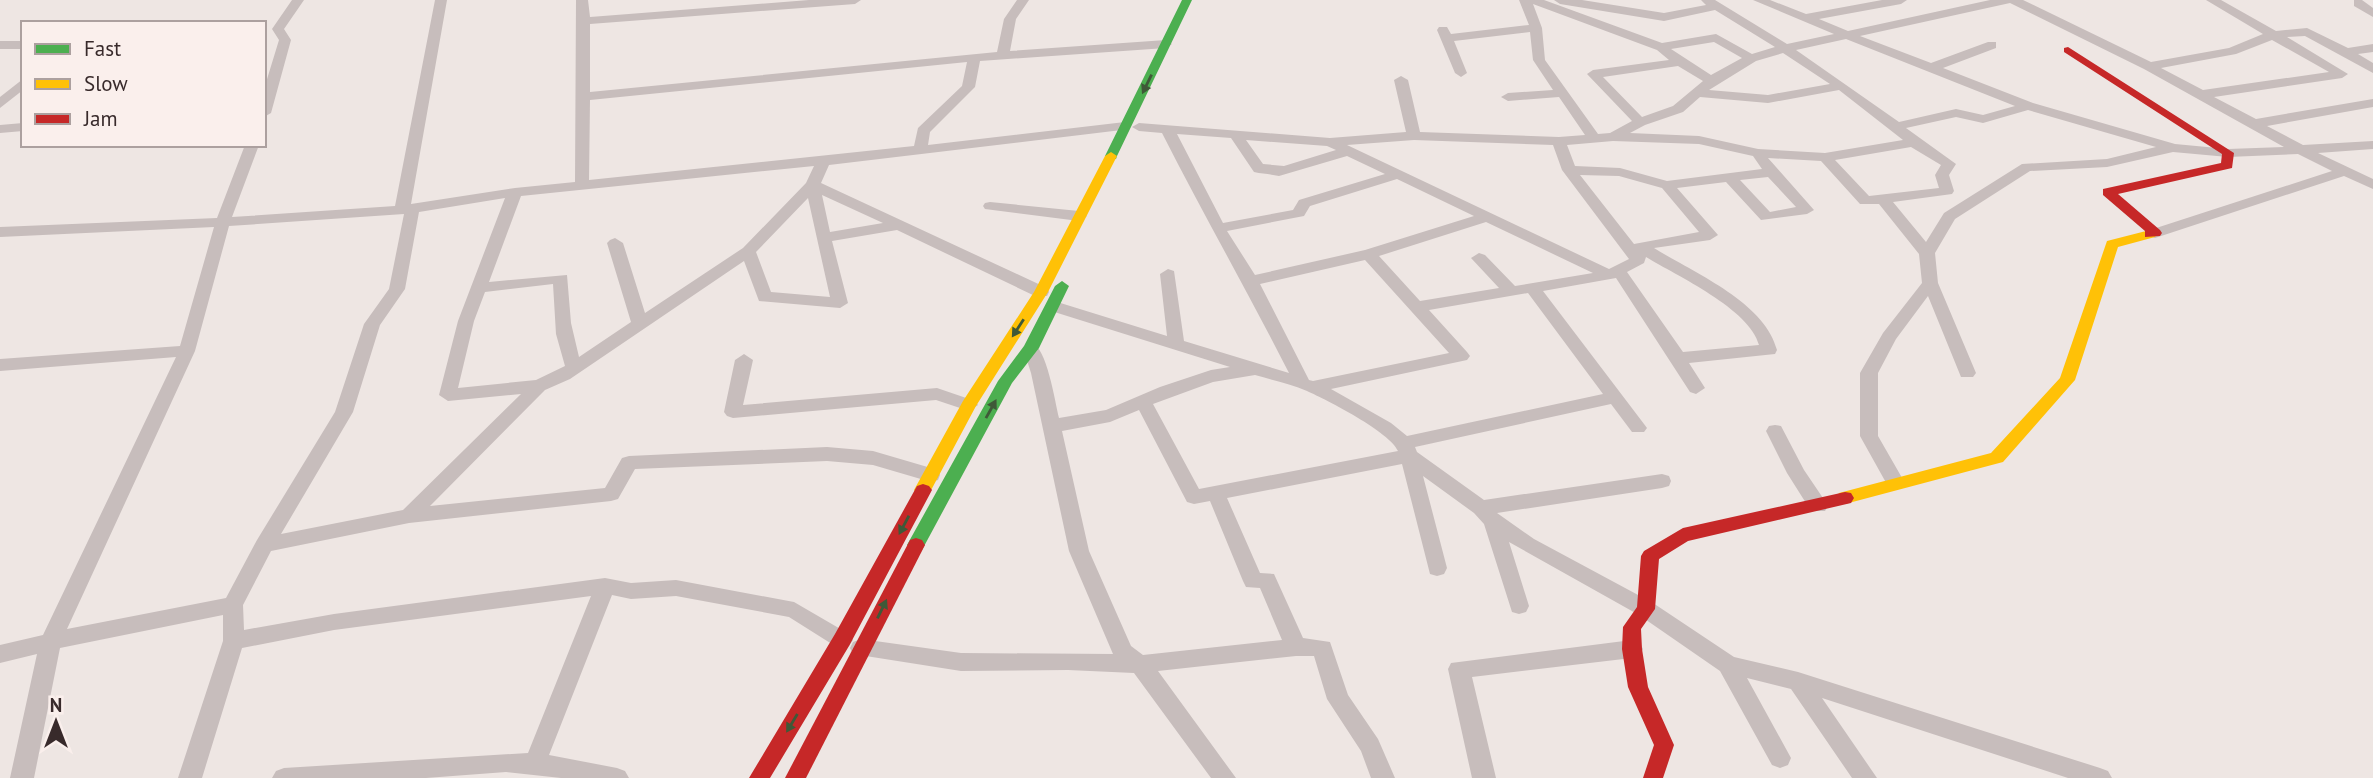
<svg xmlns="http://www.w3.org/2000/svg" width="2373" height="778" font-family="'PT Sans',sans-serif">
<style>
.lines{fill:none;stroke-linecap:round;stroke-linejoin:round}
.street{fill:#c7bdbc;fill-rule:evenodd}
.fast{fill:#4caf50;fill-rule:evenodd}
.slow{fill:#ffc107;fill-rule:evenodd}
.jam{fill:#c62828;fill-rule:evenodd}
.oneway{fill:#3f5938}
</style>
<rect width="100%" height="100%" fill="#eee6e3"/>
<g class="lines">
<g class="street">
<path d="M 292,0 L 304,0 L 284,29 L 291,40 L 271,113 L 264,117 L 264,89 L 279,40 L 272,29 Z"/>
<path d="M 435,0 L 447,0 L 411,204 L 515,188 L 575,182 L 576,0 L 588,0 L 590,17 L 809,0 L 861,0 L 855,4 L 590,24 L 590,92 L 997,52 L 1004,19 L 1017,0 L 1029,0 L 1016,19 L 1010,51 L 1166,40 L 1172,44 L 1166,48 L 980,61 L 975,87 L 930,132 L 928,145 L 1125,122 L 1130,123 L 1130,129 L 829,165 L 821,183 L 1047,288 L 1049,292 L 1047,296 L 1035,296 L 897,230 L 832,241 L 848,303 L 840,308 L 759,301 L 744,261 L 570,379 L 545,390 L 430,506 L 605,488 L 622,458 L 629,456 L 827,447 L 873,451 L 931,468 L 938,470 L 940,475 L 938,480 L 931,482 L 873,465 L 827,461 L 635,469 L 618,499 L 611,501 L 409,523 L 271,551 L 243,605 L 244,630 L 334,614 L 605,578 L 631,583 L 676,580 L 794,602 L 849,634 L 853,640 L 849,646 L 842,649 L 835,646 L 789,617 L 676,596 L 631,599 L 612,595 L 549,755 L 617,768 L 625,771 L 629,778 L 561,778 L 506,772 L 426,778 L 272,778 L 276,771 L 284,768 L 528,753 L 591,596 L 334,630 L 242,648 L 202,778 L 178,778 L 223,641 L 223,615 L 60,648 L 34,778 L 10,778 L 37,654 L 0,663 L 0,645 L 43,635 L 176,357 L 0,371 L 0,359 L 180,346 L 214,227 L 0,237 L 0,227 L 217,218 L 245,145 L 259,145 L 232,217 L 395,206 ZM 967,62 L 962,86 L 918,128 L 914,146 L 589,180 L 590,100 ZM 814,166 L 806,183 L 743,248 L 645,313 L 623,243 L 615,238 L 610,240 L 607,243 L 631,322 L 579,357 L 571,323 L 567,275 L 489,282 L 521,196 ZM 822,195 L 883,223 L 830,232 ZM 505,198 L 458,321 L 439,395 L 448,401 L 521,394 L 403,510 L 281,534 L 353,412 L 380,325 L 405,289 L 419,212 ZM 808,198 L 830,297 L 771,292 L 756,252 ZM 404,214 L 389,289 L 364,324 L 335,412 L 257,540 L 226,598 L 67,629 L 195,351 L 229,226 ZM 553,284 L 556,334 L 565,366 L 536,380 L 458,388 L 474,321 L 485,292 Z"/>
<path d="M 1519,0 L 1544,0 L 1662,43 L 1716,34 L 1752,54 L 1775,47 L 1715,10 L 1664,21 L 1560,4 L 1554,0 L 1582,0 L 1664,13 L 1706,5 L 1701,0 L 1715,0 L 1787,44 L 1834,34 L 1753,0 L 1770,0 L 1806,14 L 1882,0 L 1907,0 L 1901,4 L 1819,19 L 1848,31 L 1990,0 L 2023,0 L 2151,62 L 2229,48 L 2263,34 L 2206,0 L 2221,0 L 2276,31 L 2307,28 L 2348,48 L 2373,44 L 2373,52 L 2358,54 L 2373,63 L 2373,73 L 2305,36 L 2287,37 L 2348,74 L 2342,78 L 2214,97 L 2256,119 L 2373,99 L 2373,107 L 2267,126 L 2303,145 L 2373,141 L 2373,149 L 2318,153 L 2373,179 L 2373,189 L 2344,176 L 2155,238 L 2150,236 L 2147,233 L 2150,230 L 2332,171 L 2298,154 L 2228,157 L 2173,152 L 2107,167 L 2030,171 L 1955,219 L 1935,253 L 1938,283 L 1976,373 L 1973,377 L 1961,377 L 1928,296 L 1896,339 L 1878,373 L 1878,436 L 1905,483 L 1903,488 L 1889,488 L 1860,436 L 1860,373 L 1883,333 L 1922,283 L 1919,254 L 1879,204 L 1860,204 L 1821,161 L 1768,158 L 1814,210 L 1807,214 L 1761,220 L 1726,182 L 1677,188 L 1718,235 L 1710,240 L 1654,248 C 1694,273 1765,302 1777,350 L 1775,354 L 1689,363 L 1705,388 L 1696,394 L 1690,392 L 1616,278 L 1543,291 L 1644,424 L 1647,428 L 1644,432 L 1632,432 L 1611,404 L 1415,447 L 1417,452 L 1484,500 L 1662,474 L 1669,476 L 1671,481 L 1669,486 L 1662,488 L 1497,513 L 1534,539 L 1653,603 L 1734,657 L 1798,672 L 2100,768 L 2108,771 L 2112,778 L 2068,778 L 1822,698 L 1877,778 L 1852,778 L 1791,689 L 1747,678 L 1791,758 L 1788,765 L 1780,768 L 1772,765 L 1720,671 L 1639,615 L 1509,542 L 1529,606 L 1526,612 L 1519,614 L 1512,612 L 1484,524 L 1474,513 L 1423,476 L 1447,568 L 1444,574 L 1437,576 L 1430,574 L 1402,464 L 1227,498 L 1260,573 L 1274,574 L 1303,638 L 1330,642 L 1348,695 L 1378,739 L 1395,778 L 1371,778 L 1361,751 L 1327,699 L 1314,656 L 1296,656 L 1158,671 L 1236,778 L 1211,778 L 1134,673 L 1068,670 L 961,671 L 853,654 L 850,648 L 853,642 L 861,639 L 961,653 L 1113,654 L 1069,551 L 1031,373 L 1023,348 L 1031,342 C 1047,347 1055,402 1059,418 L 1106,410 L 1160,387 L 1211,370 L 1230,367 L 1048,310 L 1046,306 L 1054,301 L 1167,336 L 1160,274 L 1168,269 L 1174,271 L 1184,341 L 1289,373 C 1248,292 1203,214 1162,133 L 1139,131 L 1132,127 L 1139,123 L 1330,138 L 1406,132 L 1394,80 L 1401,76 L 1408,80 L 1420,132 L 1559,137 L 1585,135 L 1559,97 L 1508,101 L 1501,97 L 1508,93 L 1553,90 L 1533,60 L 1530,32 L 1454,41 L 1467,73 L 1461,77 L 1455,73 L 1437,30 L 1439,27 L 1447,27 L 1451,34 L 1529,25 ZM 2010,3 L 2144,69 L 2284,147 L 2228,149 L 2175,144 L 2033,103 L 1943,68 L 1996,48 L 1996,42 L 1988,42 L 1931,63 L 1860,36 ZM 1533,4 L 1657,50 L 1669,60 L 1593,70 L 1587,74 L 1632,121 L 1610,133 L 1598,134 L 1545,60 L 1542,28 ZM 1846,39 L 2015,106 L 1983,115 L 1956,109 L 1899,122 L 1796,50 ZM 2272,40 L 2329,72 L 2203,90 L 2161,68 L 2236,54 ZM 1714,42 L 1742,58 L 1711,75 L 1671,49 ZM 1783,53 L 1830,84 L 1768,95 L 1709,90 L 1756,61 ZM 1678,66 L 1703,81 L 1673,106 L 1642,117 L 1603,77 ZM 1839,90 L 1903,140 L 1825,153 L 1758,149 L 1699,136 L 1630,133 L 1645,125 L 1683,112 L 1700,97 L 1768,103 ZM 2028,110 L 2156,147 L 2107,159 L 2022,164 L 1944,213 L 1926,242 L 1893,202 L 1952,194 L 1954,191 L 1949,175 L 1956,164 L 1906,128 L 1956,117 L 1983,123 ZM 1177,134 L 1231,138 L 1254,172 C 1263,174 1271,174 1279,176 L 1347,156 L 1385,174 L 1299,200 L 1293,210 L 1223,223 ZM 1246,140 L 1327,146 L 1336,150 L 1284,166 L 1263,164 ZM 1414,140 L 1553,145 L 1562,170 L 1629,259 L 1609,269 L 1347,145 ZM 1613,141 L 1699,144 L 1753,156 L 1762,169 L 1667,181 L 1620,168 L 1575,166 L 1567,145 ZM 1911,147 L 1941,165 L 1935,175 L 1939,188 L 1869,196 L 1835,160 ZM 1580,175 L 1619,176 L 1662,188 L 1699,232 L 1634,244 ZM 1768,177 L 1796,207 L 1770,212 L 1740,180 ZM 1397,179 L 1474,216 L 1365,250 L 1255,275 L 1227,231 L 1304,216 L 1310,206 ZM 1486,222 L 1593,273 L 1515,286 L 1485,255 L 1479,253 L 1471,258 L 1499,288 L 1420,301 L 1379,256 ZM 1646,257 C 1677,276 1750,309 1759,345 L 1683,352 L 1627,272 L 1644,263 ZM 1365,260 L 1449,353 L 1313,381 L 1309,380 L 1260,284 ZM 1528,293 L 1603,394 L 1407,436 L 1391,423 L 1331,389 L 1467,360 L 1470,356 L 1467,352 L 1429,310 ZM 1255,375 C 1272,380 1291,384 1307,391 C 1327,400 1390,432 1398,451 L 1199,489 L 1153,404 L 1213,382 ZM 1139,410 L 1187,502 L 1194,504 L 1210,501 L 1243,581 L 1246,587 L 1260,588 L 1282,640 L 1143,655 L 1131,646 L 1089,551 L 1062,431 L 1110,422 Z"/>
<path d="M 2354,0 L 2362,0 L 2373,8 L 2373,17 L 2354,6 Z"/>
<rect x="0" y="41" width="23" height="8"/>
<path d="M 23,79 L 23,90 L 0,108 L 0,97 Z"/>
<path d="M 23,123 L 23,131 L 0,133 L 0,125 Z"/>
<path d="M 990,202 L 1079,211 L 1087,216 L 1079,221 L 985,209 L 983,206 L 985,203 Z"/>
<path d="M 744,354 L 753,360 L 743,405 L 937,388 L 975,401 L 978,405 L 969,411 L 936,400 L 733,418 L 727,416 L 724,412 L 735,360 Z"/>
<path d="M 1775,425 L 1781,426 L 1804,470 L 1825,501 L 1828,506 L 1825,511 L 1811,511 L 1787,473 L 1766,431 L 1769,426 Z"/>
<path d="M 1632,640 L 1640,643 L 1643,649 L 1640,655 L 1632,658 L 1472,677 L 1496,778 L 1472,778 L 1448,669 L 1451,663 Z"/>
</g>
<g class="fast">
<path d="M 1182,0 L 1192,0 L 1117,156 L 1116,159 L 1106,159 L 1105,156 Z"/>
<path d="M 1062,281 L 1069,286 L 1039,348 L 1012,383 L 922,550 L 916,552 L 910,550 L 907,545 L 998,381 L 1024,346 L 1055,286 Z"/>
</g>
<g class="slow">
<path d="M 1111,152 L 1117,156 L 1048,292 L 976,406 L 929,494 L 917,494 L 914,490 L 963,401 L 1034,292 L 1105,156 Z"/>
<path d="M 2150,230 L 2157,234 L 2155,237 L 2118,247 L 2075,380 L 2003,462 L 1845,504 L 1839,503 L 1836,498 L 1839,493 L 1991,453 L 2060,378 L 2107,241 Z"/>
</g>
<g class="jam">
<path d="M 2068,47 L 2234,153 L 2232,168 L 2118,194 L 2160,230 L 2162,233 L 2160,236 L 2145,237 L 2145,231 L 2103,195 L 2103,189 L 2221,163 L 2222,154 L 2064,52 L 2064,48 Z"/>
<path d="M 923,484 L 929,486 L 932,490 L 849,646 L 770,778 L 749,778 L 835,634 L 917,486 Z"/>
<path d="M 1845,492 L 1851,493 L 1854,498 L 1851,503 L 1688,541 L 1659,559 L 1655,609 L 1641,629 L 1642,649 L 1648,687 L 1674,745 L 1663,778 L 1643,778 L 1654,745 L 1628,687 L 1622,649 L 1623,627 L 1637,607 L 1641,556 L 1644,551 L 1683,528 Z"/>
<path d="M 916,538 L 922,540 L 925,545 L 806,778 L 785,778 L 910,540 Z"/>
</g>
</g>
<defs><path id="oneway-solid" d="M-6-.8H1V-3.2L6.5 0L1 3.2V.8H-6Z" transform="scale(1.75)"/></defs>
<g class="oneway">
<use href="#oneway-solid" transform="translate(1147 84) rotate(116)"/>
<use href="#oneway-solid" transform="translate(1018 328) rotate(123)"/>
<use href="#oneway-solid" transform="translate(991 409) rotate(-61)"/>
<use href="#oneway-solid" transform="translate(904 525) rotate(118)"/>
<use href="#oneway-solid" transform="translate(882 609) rotate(-64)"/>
<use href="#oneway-solid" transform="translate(792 723) rotate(121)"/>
</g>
<rect x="21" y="21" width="245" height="126" fill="#faefec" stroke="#aca09f" stroke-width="2"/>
<rect x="35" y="44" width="35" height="10" fill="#4caf50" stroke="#aca09f" stroke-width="2"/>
<text x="84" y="56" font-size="21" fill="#382a2b">Fast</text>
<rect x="35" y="79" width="35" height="10" fill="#ffc107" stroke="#aca09f" stroke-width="2"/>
<text x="84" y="91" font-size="21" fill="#382a2b">Slow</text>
<rect x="35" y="114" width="35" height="10" fill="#c62828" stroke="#aca09f" stroke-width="2"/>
<text x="84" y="126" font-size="21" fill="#382a2b">Jam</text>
<g transform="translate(56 722)" stroke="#faefec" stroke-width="5" paint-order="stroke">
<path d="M0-5L12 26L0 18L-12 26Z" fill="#382a2b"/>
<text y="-10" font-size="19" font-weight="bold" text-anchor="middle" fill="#382a2b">N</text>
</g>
</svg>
